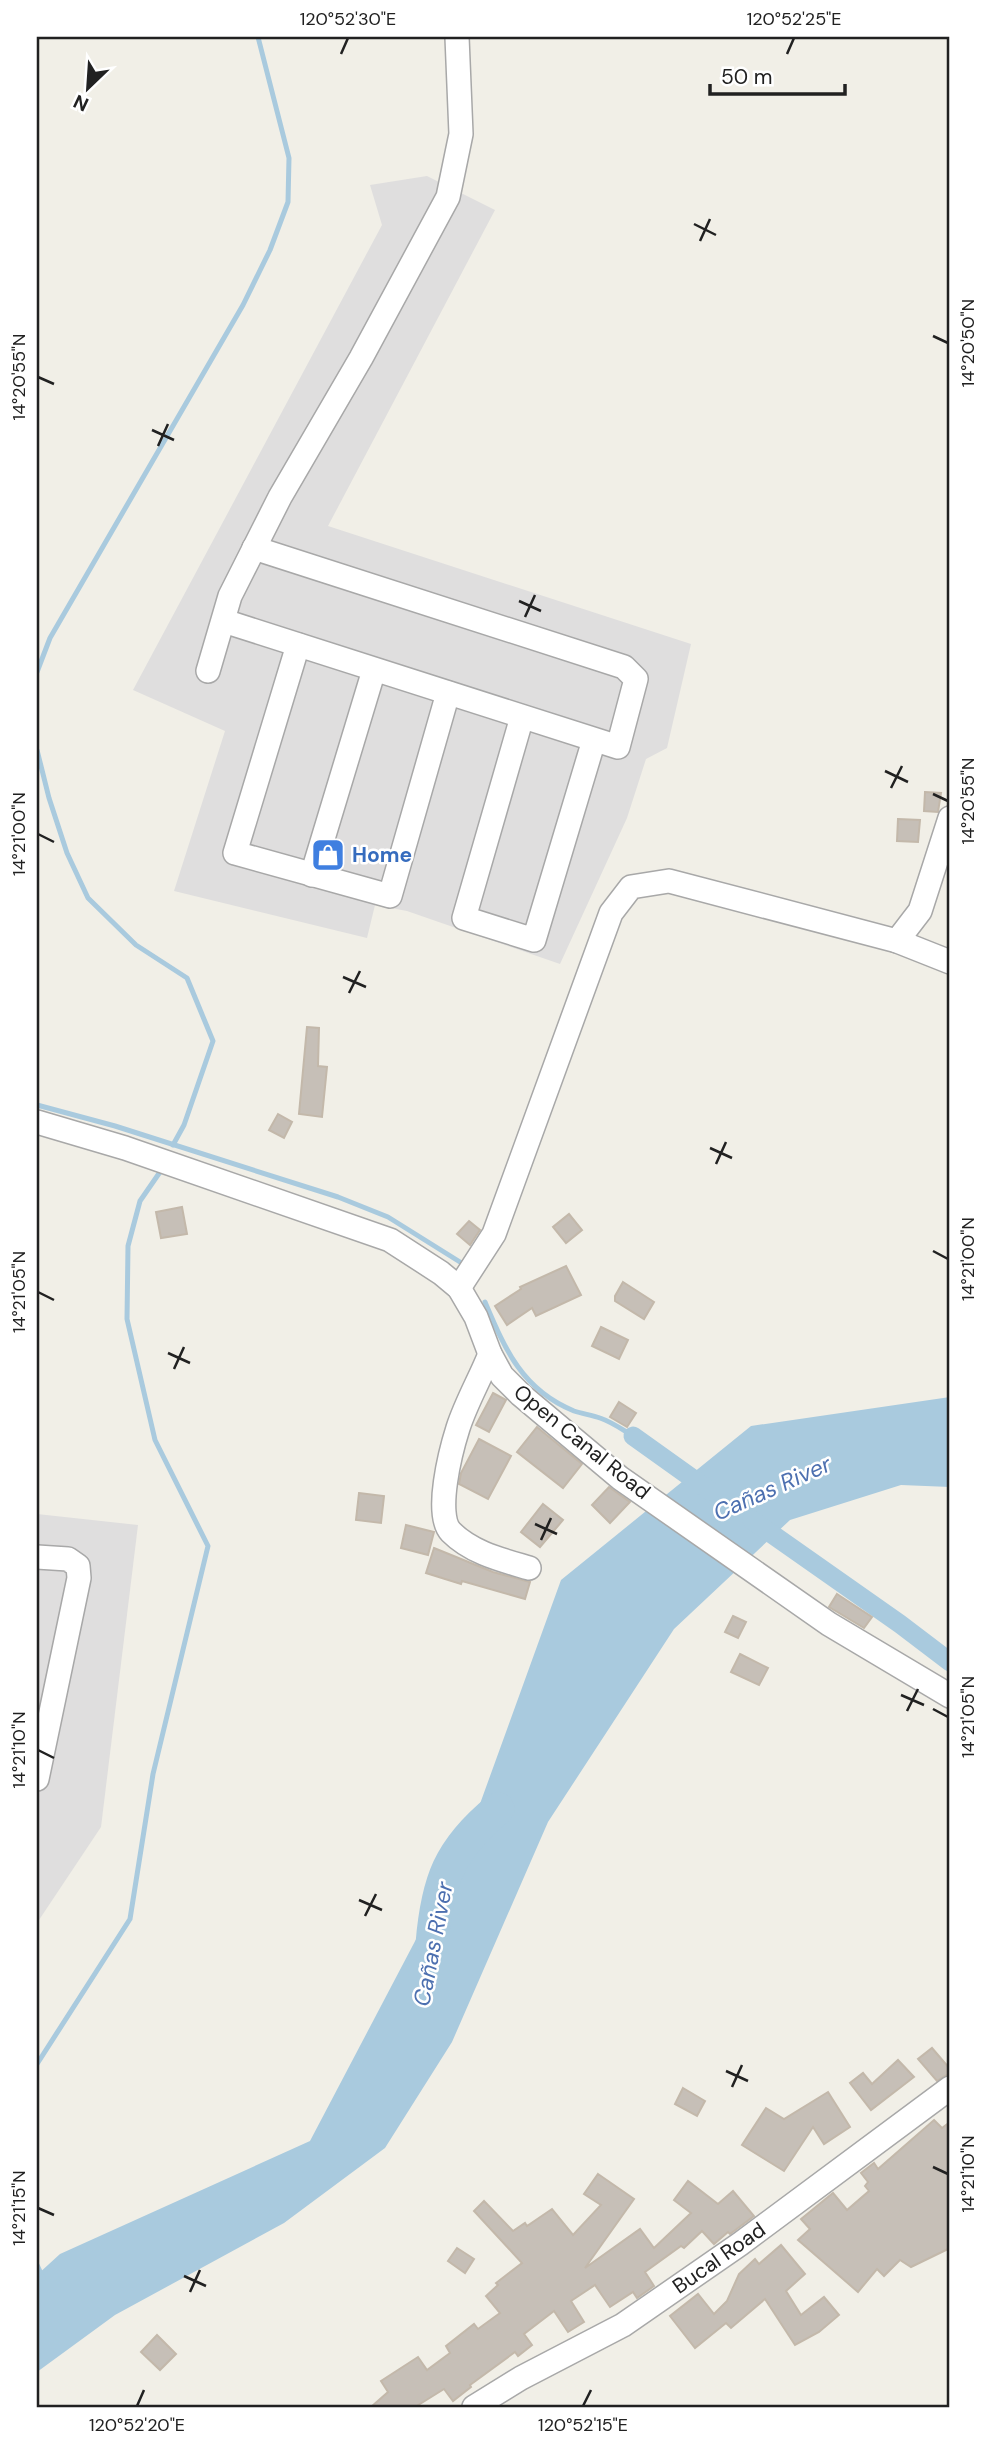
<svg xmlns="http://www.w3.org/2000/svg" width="987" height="2444" font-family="'DM Sans',sans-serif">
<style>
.residential{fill:#dfdede}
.water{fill:#a9cade}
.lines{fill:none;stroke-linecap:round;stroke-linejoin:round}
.stream{stroke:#a9cade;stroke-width:5}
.canal{stroke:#a9cade;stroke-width:19}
.river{stroke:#a9cade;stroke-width:33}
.building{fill:#c6bfb7;stroke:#c3b8aa;stroke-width:2}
.minor-casing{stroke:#a8a8a8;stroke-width:26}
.minor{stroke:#fff;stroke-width:23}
.ticks{fill:none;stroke:#212121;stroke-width:2.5}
.labels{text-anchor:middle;stroke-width:5;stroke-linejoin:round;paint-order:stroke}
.shop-label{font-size:21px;font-weight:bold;fill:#366cbe;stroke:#fff;text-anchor:start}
.street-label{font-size:21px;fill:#212121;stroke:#fff}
.water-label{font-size:23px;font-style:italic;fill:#4d70b0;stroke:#fff}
.neatline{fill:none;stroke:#212121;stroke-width:2.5}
.ticks-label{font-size:18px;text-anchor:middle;fill:#212121}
</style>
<rect width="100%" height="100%" fill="#f1efe7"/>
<g class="residential">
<path d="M 427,176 L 495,210 L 328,526 L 691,644 L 667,748 L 646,759 L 627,818 L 560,964 L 407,911 L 375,905 L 367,938 L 174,891 L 225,731 L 133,690 L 382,225 L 370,185 Z"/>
<path d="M 37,1514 L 138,1525 L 101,1827 L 37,1923 Z"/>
</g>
<path class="water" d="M 950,1397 L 950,1487 L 901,1485 L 790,1520 L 674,1629 L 548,1822 L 452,2042 L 385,2148 L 284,2223 L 115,2315 L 37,2372 L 37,2275 L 60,2254 L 310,2141 L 464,1848 L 561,1580 L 751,1426 Z"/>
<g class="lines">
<g class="stream">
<path d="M 37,672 L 50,638 L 243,305 L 270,250 L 288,202 L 289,158 L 258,37"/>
<path d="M 37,750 L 49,798 L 67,853 L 88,898 L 136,945 L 187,978 L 213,1041 L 184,1125 L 173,1145"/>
<path d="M 37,1105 L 115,1126 L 338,1197 L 388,1217 L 460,1262"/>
<path d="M 485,1302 C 505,1349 522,1390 574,1411 C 583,1414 592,1415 600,1418 C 612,1422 623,1430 633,1436"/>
<path d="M 37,2064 L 130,1919 L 153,1774 L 208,1546 L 155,1440 L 127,1319 L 128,1246 L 140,1201 L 160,1172"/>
<path d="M 37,2265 L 43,2278"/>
</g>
<g class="canal">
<path d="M 633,1436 L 710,1491"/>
<path d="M 752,1520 L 900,1624 L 950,1662"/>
</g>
<path class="river" d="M 432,1944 C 437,1882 449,1849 498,1809"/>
</g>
<g class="building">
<path d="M 925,792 L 941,793 L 938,812 L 924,811 Z"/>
<path d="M 898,819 L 920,820 L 918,842 L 897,841 Z"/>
<path d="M 307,1027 L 319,1028 L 318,1066 L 327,1067 L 322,1117 L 299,1114 Z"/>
<path d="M 278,1114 L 292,1122 L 284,1138 L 269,1130 Z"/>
<path d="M 182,1207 L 187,1234 L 161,1238 L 156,1212 Z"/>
<path d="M 569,1214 L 582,1230 L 566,1243 L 553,1227 Z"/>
<path d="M 469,1221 L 480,1230 L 470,1245 L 457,1234 Z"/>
<path d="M 566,1266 L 581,1295 L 536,1316 L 532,1308 L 507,1325 L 495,1306 L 521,1289 L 520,1287 Z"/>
<path d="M 623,1282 L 654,1302 L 644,1319 L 615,1301 L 615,1296 Z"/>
<path d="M 601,1327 L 628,1340 L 619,1359 L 592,1346 Z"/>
<path d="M 493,1393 L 506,1400 L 489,1432 L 476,1425 Z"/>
<path d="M 619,1402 L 636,1413 L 627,1427 L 610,1417 Z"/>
<path d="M 537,1427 L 582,1464 L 563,1488 L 517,1452 Z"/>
<path d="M 479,1439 L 511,1456 L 488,1499 L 459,1484 L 461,1473 Z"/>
<path d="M 609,1487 L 630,1502 L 610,1523 L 592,1505 Z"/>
<path d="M 359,1493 L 384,1496 L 381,1523 L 356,1520 Z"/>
<path d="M 543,1504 L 563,1520 L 540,1547 L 521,1532 Z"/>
<path d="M 406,1525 L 434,1532 L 428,1555 L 401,1548 Z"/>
<path d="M 434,1548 L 493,1572 L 530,1582 L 525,1599 L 462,1581 L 461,1584 L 426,1573 Z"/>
<path d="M 837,1594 L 872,1617 L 864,1628 L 829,1607 Z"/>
<path d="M 733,1616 L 746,1622 L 738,1638 L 725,1632 Z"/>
<path d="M 740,1654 L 768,1668 L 759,1685 L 731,1672 Z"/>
<path d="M 932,2048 L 950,2069 L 948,2074 L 937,2081 L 918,2059 Z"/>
<path d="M 898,2060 L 914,2077 L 871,2110 L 850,2083 L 863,2073 L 872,2084 Z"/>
<path d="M 683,2088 L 705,2101 L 697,2116 L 675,2104 Z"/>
<path d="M 828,2092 L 850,2127 L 824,2144 L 813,2127 L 784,2171 L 742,2145 L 766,2108 L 784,2119 Z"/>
<path d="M 934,2120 L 942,2128 L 950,2122 L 950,2248 L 911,2267 L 900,2260 L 884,2276 L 877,2269 L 858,2292 L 798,2240 L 810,2229 L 801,2219 L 833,2193 L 847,2210 L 869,2191 L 865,2186 L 868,2182 L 861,2173 L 874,2163 L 878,2169 Z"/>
<path d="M 598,2174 L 634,2199 L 585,2268 L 640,2229 L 654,2248 L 691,2213 L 674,2200 L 688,2181 L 718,2204 L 733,2191 L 754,2216 L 730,2234 L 728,2232 L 714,2244 L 702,2231 L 684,2248 L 681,2246 L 645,2272 L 654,2286 L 637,2298 L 633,2292 L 610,2307 L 595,2285 L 571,2301 L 584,2322 L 568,2332 L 554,2311 L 524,2334 L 532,2345 L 518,2356 L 515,2352 L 470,2385 L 471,2387 L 453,2401 L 444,2389 L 415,2407 L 371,2407 L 388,2392 L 381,2381 L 418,2357 L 427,2370 L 450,2353 L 446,2346 L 474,2324 L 478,2329 L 500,2313 L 486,2296 L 498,2285 L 496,2283 L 522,2263 L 474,2211 L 484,2201 L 513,2231 L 525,2223 L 527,2226 L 552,2209 L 573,2235 L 601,2205 L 584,2194 Z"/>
<path d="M 781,2245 L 805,2274 L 786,2291 L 801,2315 L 824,2297 L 839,2315 L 819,2332 L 795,2345 L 765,2299 L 731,2328 L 726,2323 L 695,2348 L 670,2316 L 698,2294 L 714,2314 L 727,2301 L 739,2274 L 755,2259 L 759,2264 Z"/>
<path d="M 457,2248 L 474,2259 L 465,2273 L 448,2261 Z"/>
<path d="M 157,2335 L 176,2354 L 160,2370 L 141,2352 Z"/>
</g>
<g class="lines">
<defs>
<g id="minor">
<path d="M 224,621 L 618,747 L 636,679 L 624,667 L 254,548"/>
<path d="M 298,645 L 235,853 L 390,896 L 448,693"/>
<path d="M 208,671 L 230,596 L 280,497 L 361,358 L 448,197 L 461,134 L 457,37"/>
<path d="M 522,717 L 464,918 L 534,940 L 594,740"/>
<path d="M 312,875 L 374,670"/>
<path d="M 897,941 L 950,962"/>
<path d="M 37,1122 L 125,1148 L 390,1240 L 441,1273 L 459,1288 L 476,1317 L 490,1354 L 502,1376 L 521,1395 L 620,1478 L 829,1624 L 950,1696"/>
<path d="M 459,1288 L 494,1234 L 611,913 L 631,887 L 669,881 L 897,941 L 920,911 L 950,818"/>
<path d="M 490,1354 C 480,1379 466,1403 458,1428 C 451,1450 434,1515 451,1532 C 472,1553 502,1560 529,1568"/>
<path d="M 37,1557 L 68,1559 L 78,1566 L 79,1578 L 37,1779"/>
<path d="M 474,2407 L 521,2378 L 623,2325 L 740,2244 L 950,2088"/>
</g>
</defs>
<use href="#minor" class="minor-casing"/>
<use href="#minor" class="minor"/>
</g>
<path class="ticks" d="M 341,54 L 348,38M 787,54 L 794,38M 694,224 L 716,235M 700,241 L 710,219M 933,336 L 948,343M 38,377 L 54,384M 152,430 L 174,440M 158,446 L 168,424M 519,601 L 541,611M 525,617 L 535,595M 885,771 L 908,782M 891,788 L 902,766M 933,794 L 948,801M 38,834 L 54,842M 343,977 L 366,987M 349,993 L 360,971M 710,1148 L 732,1158M 716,1164 L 726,1142M 933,1251 L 948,1259M 38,1292 L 54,1300M 168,1353 L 190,1363M 174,1369 L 184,1347M 535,1524 L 557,1534M 541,1540 L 551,1518M 901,1695 L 924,1705M 933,1709 L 948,1717M 907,1711 L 918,1689M 38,1750 L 54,1758M 359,1900 L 382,1910M 365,1916 L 376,1894M 726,2071 L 748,2081M 732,2087 L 742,2065M 933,2167 L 948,2174M 38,2208 L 54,2215M 184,2276 L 206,2286M 190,2292 L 200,2270M 137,2406 L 144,2390M 583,2406 L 591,2390"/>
<defs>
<symbol id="shop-square" viewBox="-11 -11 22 22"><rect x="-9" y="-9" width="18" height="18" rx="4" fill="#3f7fe0" stroke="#fff"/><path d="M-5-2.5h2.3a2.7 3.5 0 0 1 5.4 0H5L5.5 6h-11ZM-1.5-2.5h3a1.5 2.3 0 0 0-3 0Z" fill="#fff"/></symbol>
</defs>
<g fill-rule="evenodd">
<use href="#shop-square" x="309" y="836" width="38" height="38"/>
</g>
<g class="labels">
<g class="shop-label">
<text x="352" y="862">Home</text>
</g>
<g class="street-label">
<text transform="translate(582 1442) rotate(39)" y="7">Open Canal Road</text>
<text transform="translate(719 2258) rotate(-35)" y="7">Bucal Road</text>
</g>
<g class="water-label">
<text transform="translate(772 1488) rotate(-24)" y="8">Cañas River</text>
<text transform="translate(433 1944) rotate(-79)" y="8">Cañas River</text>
</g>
</g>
<rect width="987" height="2444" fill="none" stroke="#ffffff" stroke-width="77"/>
<g transform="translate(88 88) rotate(205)" stroke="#ffffff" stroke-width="5" paint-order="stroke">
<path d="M0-5L12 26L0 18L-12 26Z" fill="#212121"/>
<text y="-10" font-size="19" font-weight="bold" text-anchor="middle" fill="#212121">N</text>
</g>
<path d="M710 84v10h135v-10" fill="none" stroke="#212121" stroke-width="3.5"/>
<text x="721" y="84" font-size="21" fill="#212121" stroke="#ffffff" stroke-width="5" paint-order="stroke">50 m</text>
<rect x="38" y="38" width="910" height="2368" class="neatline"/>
<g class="ticks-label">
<text x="348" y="25">120°52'30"E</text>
<text x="794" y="25">120°52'25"E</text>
<text transform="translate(968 343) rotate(-90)" y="6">14°20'50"N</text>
<text transform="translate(19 377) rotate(-90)" y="6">14°20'55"N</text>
<text transform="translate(968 801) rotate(-90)" y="6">14°20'55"N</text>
<text transform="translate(19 834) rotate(-90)" y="6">14°21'00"N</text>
<text transform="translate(968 1259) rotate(-90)" y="6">14°21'00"N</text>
<text transform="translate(19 1292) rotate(-90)" y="6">14°21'05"N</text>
<text transform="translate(968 1717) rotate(-90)" y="6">14°21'05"N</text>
<text transform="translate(19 1750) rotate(-90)" y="6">14°21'10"N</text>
<text transform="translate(968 2174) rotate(-90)" y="6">14°21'10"N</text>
<text transform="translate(19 2208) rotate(-90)" y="6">14°21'15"N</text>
<text x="137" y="2431">120°52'20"E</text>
<text x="583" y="2431">120°52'15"E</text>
</g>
</svg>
